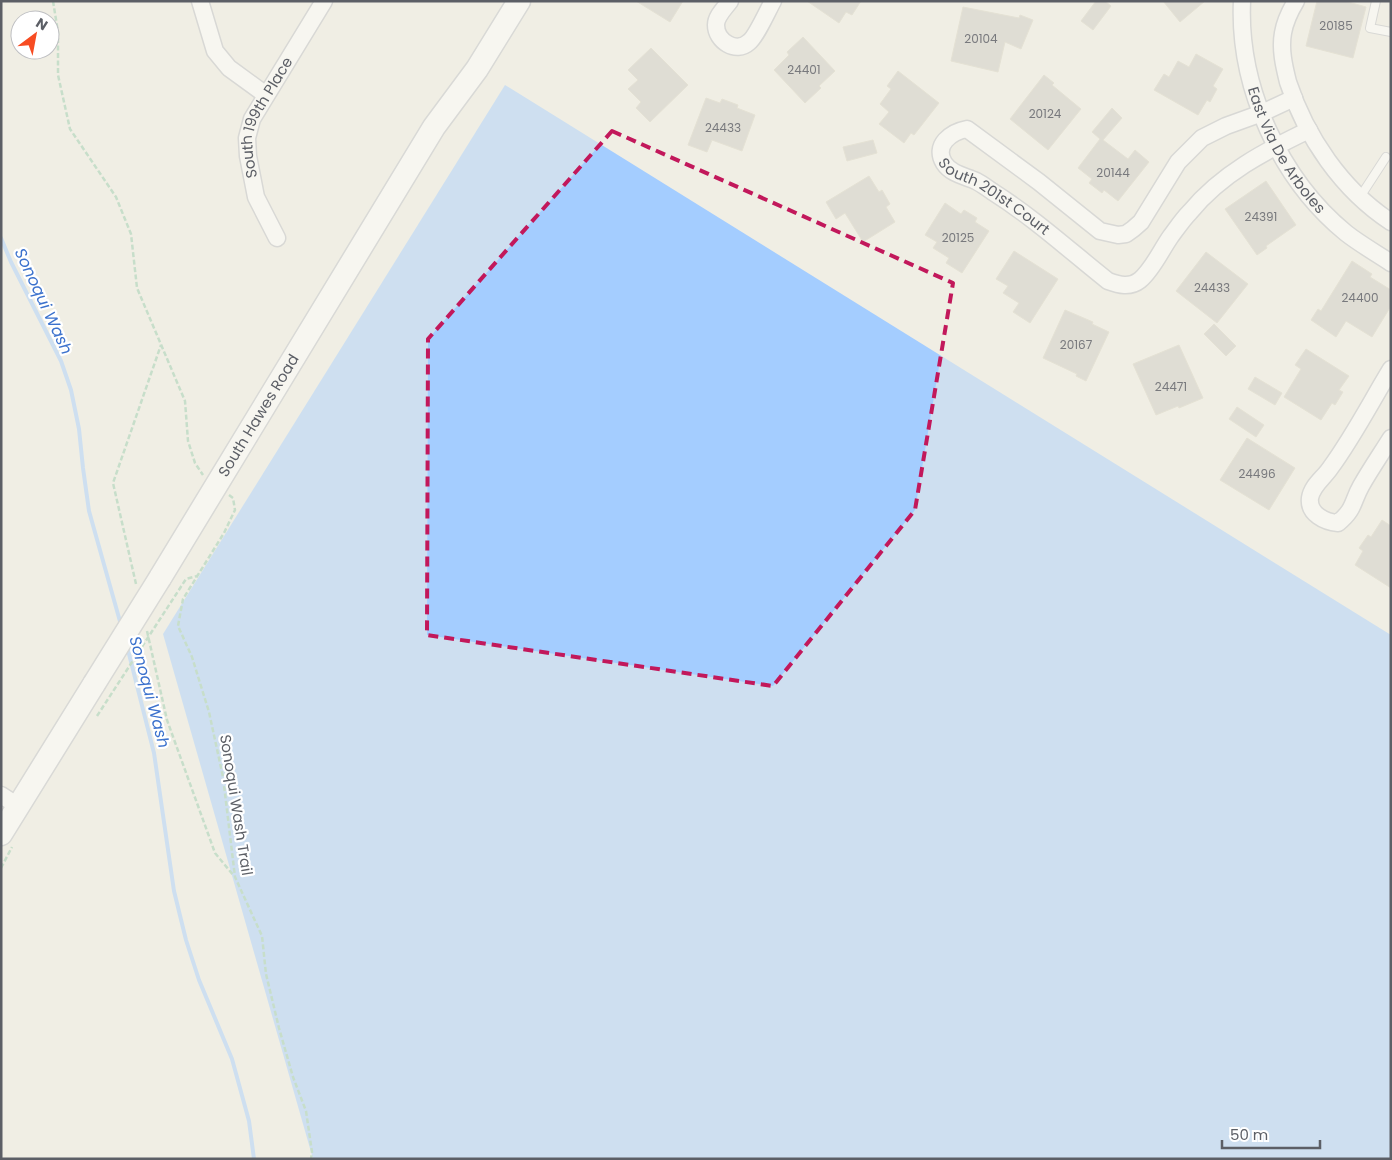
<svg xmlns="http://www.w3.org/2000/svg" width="1392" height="1160" font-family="Poppins,sans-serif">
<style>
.water{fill:#a4cdff}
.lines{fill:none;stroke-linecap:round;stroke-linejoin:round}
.stream{stroke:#a4cdff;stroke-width:4}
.building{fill:#cbc8c1;stroke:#d5d1c2}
.lane-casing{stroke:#bbbdc4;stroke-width:10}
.street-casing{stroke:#bbbdc4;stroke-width:19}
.secondary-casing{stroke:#bcbfc6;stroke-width:25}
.path{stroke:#96caac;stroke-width:2.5;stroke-dasharray:5 2.5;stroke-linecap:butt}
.lane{stroke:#fff;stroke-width:8}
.street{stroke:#fff;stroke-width:16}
.secondary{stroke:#fff;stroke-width:22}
.secondary-bridge-casing{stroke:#bcbfc6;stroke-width:25;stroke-linecap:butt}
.path-bridge{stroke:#96caac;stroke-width:2.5;stroke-dasharray:5 2.5;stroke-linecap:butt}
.secondary-bridge{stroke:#fff;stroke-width:22}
.marked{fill:none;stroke:#c2185b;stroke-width:4;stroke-dasharray:10 6;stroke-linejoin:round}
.labels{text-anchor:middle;stroke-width:4.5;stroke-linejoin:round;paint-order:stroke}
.number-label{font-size:12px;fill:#78797d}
.street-label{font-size:15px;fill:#5c5f66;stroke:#fff}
.water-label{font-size:16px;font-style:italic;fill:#3c72cd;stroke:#fff}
</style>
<rect width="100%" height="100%" fill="#f0eee4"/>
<path class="water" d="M 505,85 L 1391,635 L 1391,1159 L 313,1159 L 163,634 Z"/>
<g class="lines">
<g class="stream">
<path d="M 1,238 L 11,262 L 61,361 L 71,390 L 79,429 L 83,468 L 89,511 L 121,625"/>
<path d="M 127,646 L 154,753 L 174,891 L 186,940 L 199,980 L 232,1059 L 249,1121 L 254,1159"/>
</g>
</g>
<g class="building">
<path d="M 636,1 L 683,1 L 670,22 Z"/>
<path d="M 807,1 L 861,1 L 852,15 L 846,12 L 839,23 Z"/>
<path d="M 1096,1 L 1105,1 L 1111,6 L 1093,30 L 1081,21 Z"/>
<path d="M 1163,1 L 1205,1 L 1180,22 Z"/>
<path d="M 1317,1 L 1345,1 L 1366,7 L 1353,58 L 1306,46 Z"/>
<path d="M 963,7 L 1019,18 L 1020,15 L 1033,20 L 1021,49 L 1005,42 L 998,72 L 951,61 Z"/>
<path d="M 803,37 L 835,71 L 819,86 L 821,88 L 805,103 L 774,70 L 789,55 L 787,52 Z"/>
<path d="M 651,48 L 688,85 L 650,122 L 636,108 L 641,102 L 628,89 L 638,80 L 628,70 Z"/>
<path d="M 1196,54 L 1223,69 L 1213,86 L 1217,89 L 1210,102 L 1207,100 L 1198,115 L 1154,90 L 1164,74 L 1169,77 L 1178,61 L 1189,67 Z"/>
<path d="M 898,71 L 939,103 L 914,135 L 911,133 L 904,143 L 879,124 L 889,112 L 880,104 L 891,89 L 887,86 Z"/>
<path d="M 1044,75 L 1054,83 L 1052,85 L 1081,109 L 1048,150 L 1010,119 Z"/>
<path d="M 706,98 L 720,103 L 722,99 L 738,105 L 737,108 L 755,115 L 742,151 L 712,140 L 707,152 L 688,145 Z"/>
<path d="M 1112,108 L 1122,118 L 1103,140 L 1128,159 L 1135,150 L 1149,162 L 1118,201 L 1104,190 L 1102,193 L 1089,183 L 1092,179 L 1078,168 L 1100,139 L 1092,132 Z"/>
<path d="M 873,140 L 877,153 L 847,161 L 843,147 Z"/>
<path d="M 869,176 L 879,192 L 882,190 L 890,204 L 886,207 L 895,222 L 863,242 L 845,213 L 836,219 L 826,202 Z"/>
<path d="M 1266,181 L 1296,225 L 1266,246 L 1267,248 L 1257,255 L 1225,209 Z"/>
<path d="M 945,203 L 961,214 L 964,210 L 977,218 L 975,222 L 989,231 L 962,273 L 946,263 L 949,258 L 933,248 L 937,242 L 925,235 Z"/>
<path d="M 1014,251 L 1058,279 L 1030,323 L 1013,312 L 1019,303 L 1003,293 L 1008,286 L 996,279 Z"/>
<path d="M 1206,252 L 1248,284 L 1217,323 L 1176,291 Z"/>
<path d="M 1352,261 L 1372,274 L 1370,277 L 1391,290 L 1391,306 L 1372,337 L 1346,321 L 1336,337 L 1311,320 L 1318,309 L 1321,311 Z"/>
<path d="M 1065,310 L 1093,322 L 1092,324 L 1109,332 L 1086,381 L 1076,376 L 1077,374 L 1043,358 Z"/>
<path d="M 1214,324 L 1236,346 L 1226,356 L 1204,334 Z"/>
<path d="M 1179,345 L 1203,398 L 1179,408 L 1178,406 L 1156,415 L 1133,364 Z"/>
<path d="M 1306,349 L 1349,376 L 1339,390 L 1343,392 L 1335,405 L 1332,403 L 1321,420 L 1284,397 L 1301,369 L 1295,365 Z"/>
<path d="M 1255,377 L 1282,393 L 1275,405 L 1248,389 Z"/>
<path d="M 1237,407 L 1264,425 L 1256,437 L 1229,419 Z"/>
<path d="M 1247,438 L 1295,468 L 1269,510 L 1220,480 Z"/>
<path d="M 1382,520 L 1391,526 L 1391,588 L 1355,565 L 1363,551 L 1359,548 L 1368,535 L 1371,537 Z"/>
</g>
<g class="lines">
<defs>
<g id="lane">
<path d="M 1376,1 L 1370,28 L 1391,32"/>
<path d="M 1360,197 L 1386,157"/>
</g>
<g id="street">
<path d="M 200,1 L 215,51 L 229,68 L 266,95"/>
<path d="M 730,1 C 725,8 716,16 716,25 C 716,41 736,54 749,42 C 756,37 768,10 773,1"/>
<path id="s1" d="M 1242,1 C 1238,87 1280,179 1346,233 C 1360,244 1376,253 1391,263"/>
<path d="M 1296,1 C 1290,11 1285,21 1283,33 C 1280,49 1284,66 1288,82 C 1306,137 1342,190 1391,222"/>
<path id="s2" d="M 1294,98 L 1262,113 L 1226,126 L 1202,138 L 1178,162 L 1141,222 L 1133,229 L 1126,234 L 1118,235 L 1100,231 L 1039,182 L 967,129 C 951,132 933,145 944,163 C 951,174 965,176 976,181 C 982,184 987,188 993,192 C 1034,218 1069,250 1108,281 C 1119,285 1130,288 1140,280 C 1153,269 1161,250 1171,236 C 1177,228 1183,219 1190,212 C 1221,174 1265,151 1309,130"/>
<path id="s3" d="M 277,238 L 256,197 L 248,156 L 247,138 L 252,119 L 324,1"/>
<path d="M 1391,369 C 1371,402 1353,437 1331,467 C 1324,478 1312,485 1310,498 C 1308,514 1325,522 1338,523 C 1355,509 1352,502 1361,486 C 1370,470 1381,454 1391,438"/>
<path d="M 1,795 L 18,806"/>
</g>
<g id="secondary">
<path id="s4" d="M 160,578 L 434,127 L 477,69 L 519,1"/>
<path d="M 1,834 L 94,684"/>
</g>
</defs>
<use href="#lane" class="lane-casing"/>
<use href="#street" class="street-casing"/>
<use href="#secondary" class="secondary-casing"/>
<g class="path">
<path d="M 53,1 L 58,32 L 58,75 L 70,129 L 116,197 L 131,234 L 137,288 L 185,401 L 188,441 L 195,463 L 203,475"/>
<path d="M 229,495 L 233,498 L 235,510 L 224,533 L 183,599 L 178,626 L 192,657 L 209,712 L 223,777 L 235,877 L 262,936 L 266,974 L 279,1028 L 293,1077 L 306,1111 L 312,1152 L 311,1159"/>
<path d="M 136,584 L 113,483 L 161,345"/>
<path d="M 147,631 L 167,720 L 215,853 L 234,876"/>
<path d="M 1,868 L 12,847"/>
</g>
<use href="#lane" class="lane"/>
<use href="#street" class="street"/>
<use href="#secondary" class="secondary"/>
<defs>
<path id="secondary-bridge" d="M 94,684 L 160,578"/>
</defs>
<use href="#secondary-bridge" class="secondary-bridge-casing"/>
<path class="path-bridge" d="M 97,716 L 186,579 L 197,576"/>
<use href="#secondary-bridge" class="secondary-bridge"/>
</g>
<path d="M0 0H1392V1160H0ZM 612,131 L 953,283 L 915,510 L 773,686 L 427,635 L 428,339 Z" fill="#f0eee4" fill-opacity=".55" fill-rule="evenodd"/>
<path class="marked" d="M 612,131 L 953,283 L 915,510 L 773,686 L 427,635 L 428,339 Z"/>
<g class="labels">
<g class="number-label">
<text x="1336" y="30">20185</text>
<text x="981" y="43">20104</text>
<text x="804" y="74">24401</text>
<text x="1045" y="118">20124</text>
<text x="723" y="132">24433</text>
<text x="1113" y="177">20144</text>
<text x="1261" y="221">24391</text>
<text x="958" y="242">20125</text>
<text x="1212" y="292">24433</text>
<text x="1360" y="302">24400</text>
<text x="1076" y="349">20167</text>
<text x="1171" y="391">24471</text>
<text x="1257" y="478">24496</text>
</g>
<g class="street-label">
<text dy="5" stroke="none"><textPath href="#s3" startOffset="131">South 199th Place</textPath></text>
<text dy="5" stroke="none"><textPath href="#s1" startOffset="159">East Via De Arboles</textPath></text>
<text dy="5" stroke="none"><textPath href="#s2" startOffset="528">South 201st Court</textPath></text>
<text dy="5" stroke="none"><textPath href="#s4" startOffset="190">South Hawes Road</textPath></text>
<text transform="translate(236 805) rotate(81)" y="5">Sonoqui Wash Trail</text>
</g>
<g class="water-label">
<text transform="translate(44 301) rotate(65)" y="6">Sonoqui Wash</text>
<text transform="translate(150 692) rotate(75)" y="6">Sonoqui Wash</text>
</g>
</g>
<rect width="1392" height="1160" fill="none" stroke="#5c5f66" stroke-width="5"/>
<g transform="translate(35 35) rotate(32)"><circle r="24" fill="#ffffff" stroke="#bebfc2"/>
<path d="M0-4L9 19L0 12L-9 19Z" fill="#f74c22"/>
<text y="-8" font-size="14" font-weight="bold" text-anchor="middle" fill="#5c5f66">N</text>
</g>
<path d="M1222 1140v8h98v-8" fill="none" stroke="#5c5f66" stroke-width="2.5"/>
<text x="1230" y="1140" font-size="15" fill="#5c5f66" stroke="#ffffff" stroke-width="4" paint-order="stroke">50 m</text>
</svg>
